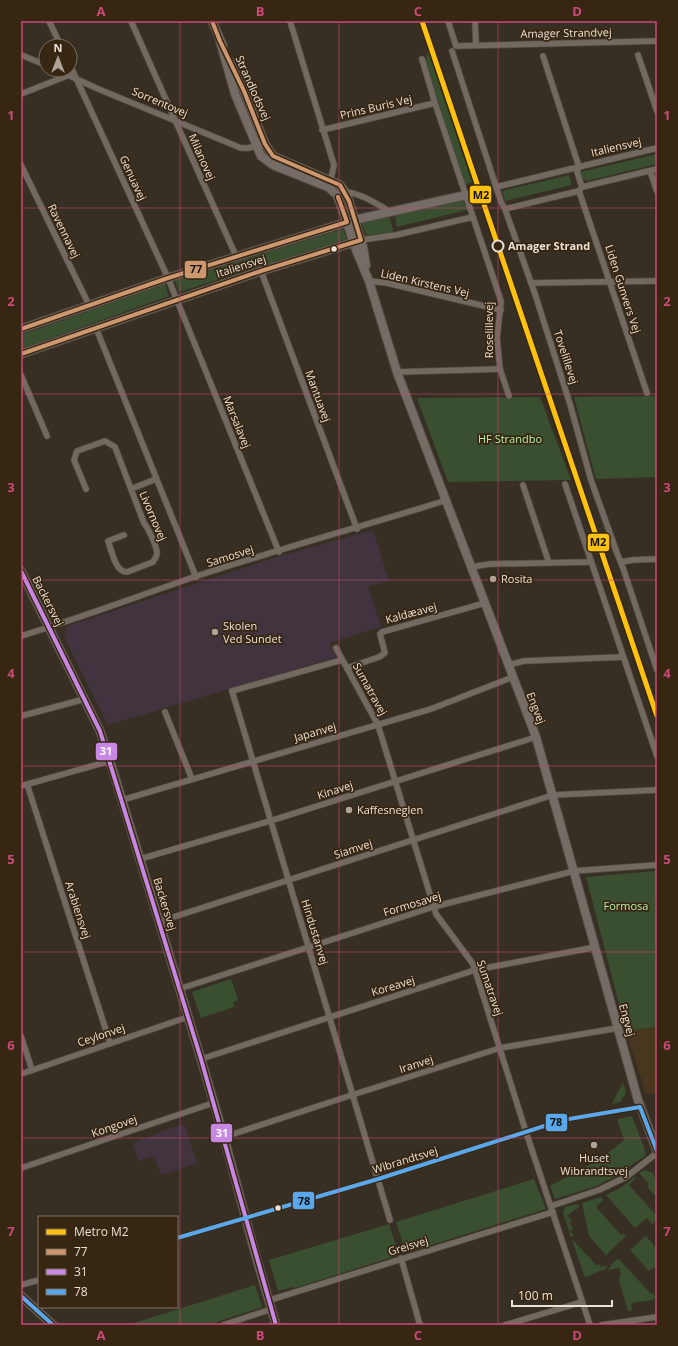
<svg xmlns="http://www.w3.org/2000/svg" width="678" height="1346" font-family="'Open Sans',sans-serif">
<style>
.built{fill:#49361e}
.education{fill:#42343f}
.green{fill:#3a4e30}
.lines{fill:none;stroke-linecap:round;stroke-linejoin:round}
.street-casing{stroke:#534b42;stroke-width:7}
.secondary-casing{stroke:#534b42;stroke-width:10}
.street{stroke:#726a61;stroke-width:5.5}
.secondary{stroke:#756c65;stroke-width:8}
.bus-1-casing{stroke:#362612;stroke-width:7}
.bus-2-casing{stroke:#362612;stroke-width:7}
.bus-3-casing{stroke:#362612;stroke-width:7}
.bus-1{stroke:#cd976f;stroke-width:4}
.bus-2{stroke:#c787e3;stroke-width:4}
.bus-3{stroke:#5aa8eb;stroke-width:4}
.metro-1-casing{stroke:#362612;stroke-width:8}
.metro-1{stroke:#fdc110;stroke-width:5}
.grid{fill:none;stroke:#cc4a7a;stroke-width:1;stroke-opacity:0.55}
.stop-dot{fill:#362612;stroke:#ece1d5;stroke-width:2}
.bus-dot{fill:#ece1d5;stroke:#362612;stroke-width:1.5}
.poi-dot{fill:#ada397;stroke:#362612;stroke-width:1.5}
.labels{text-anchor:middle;stroke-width:3.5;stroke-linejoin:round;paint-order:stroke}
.street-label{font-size:11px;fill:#ece1d5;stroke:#362612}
.stop-label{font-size:11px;font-weight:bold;fill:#ece1d5;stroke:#362612;text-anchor:start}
.park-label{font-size:11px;fill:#b7f0a8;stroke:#362612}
.poi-label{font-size:11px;fill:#ece1d5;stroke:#362612;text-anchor:start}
.line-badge{stroke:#362612;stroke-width:1.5}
.badge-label{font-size:11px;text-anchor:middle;font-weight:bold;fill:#fff}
.pale-badge-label{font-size:11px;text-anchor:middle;font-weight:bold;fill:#111}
.neatline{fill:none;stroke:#cc4a7a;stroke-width:1.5}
.grid-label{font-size:13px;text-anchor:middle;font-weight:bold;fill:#cc4a7a}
</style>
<rect width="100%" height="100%" fill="#382f24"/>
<path class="built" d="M 657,1027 L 657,1093 L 646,1094 L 626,1031 Z"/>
<g class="education">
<path d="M 373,530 L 389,581 L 368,586 L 381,627 L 329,643 L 337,657 L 108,725 L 64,637 L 67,626 L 277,557 Z"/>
<path d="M 184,1124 L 197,1163 L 161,1175 L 154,1156 L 138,1161 L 133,1143 L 162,1132 L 162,1131 Z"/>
</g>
<g class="green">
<path d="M 428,51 L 472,182 L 464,185 L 426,62 L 426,59 Z"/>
<path d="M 657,154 L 657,164 L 587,181 L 581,178 L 581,173 L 584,171 Z"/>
<path d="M 569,175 L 572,185 L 505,201 L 502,191 Z"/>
<path d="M 463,199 L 467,210 L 397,227 L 395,216 Z"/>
<path d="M 389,214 L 393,230 L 392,233 L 366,235 L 361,221 Z"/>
<path d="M 343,229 L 347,239 L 179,292 L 175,281 Z"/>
<path d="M 165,284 L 169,296 L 21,349 L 21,335 Z"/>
<path d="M 657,396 L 657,477 L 596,479 L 574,397 Z"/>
<path d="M 540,397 L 571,480 L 448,482 L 417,398 Z"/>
<path d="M 657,871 L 657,1027 L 626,1031 L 586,877 Z"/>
<path d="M 231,979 L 238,1000 L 233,1002 L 234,1007 L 201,1018 L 192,992 Z"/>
<path d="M 623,1082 L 626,1093 L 620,1102 L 612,1104 Z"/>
<path d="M 632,1116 L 646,1153 L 645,1156 L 614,1177 L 596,1186 L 555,1199 L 550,1186 L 602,1158 L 624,1140 L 617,1119 Z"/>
<path d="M 644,1170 L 653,1173 L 657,1182 L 657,1198 L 647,1186 L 649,1184 L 639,1173 Z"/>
<path d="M 635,1177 L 636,1178 L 629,1185 L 655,1214 L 657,1213 L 657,1220 L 652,1224 L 647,1218 L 635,1228 L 606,1195 L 620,1188 Z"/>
<path d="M 534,1179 L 546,1209 L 406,1253 L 396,1222 Z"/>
<path d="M 601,1197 L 603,1200 L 596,1207 L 621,1235 L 623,1233 L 626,1236 L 606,1255 L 589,1236 L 582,1203 Z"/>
<path d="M 578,1204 L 579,1207 L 574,1210 L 567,1216 L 572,1220 L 569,1223 L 573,1228 L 570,1231 L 574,1235 L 571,1238 L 597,1266 L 599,1264 L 601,1267 L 602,1266 L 604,1267 L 608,1265 L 605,1270 L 599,1271 L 585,1278 L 563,1213 L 565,1207 Z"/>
<path d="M 389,1224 L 399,1255 L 295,1288 L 293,1287 L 278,1291 L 269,1260 Z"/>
<path d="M 646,1236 L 657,1249 L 657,1265 L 649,1271 L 630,1250 Z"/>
<path d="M 617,1259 L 619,1259 L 651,1294 L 653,1293 L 656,1297 L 652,1300 L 631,1303 L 632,1310 L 628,1311 L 619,1280 L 621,1274 L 619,1268 L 608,1270 L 611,1265 Z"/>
<path d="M 255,1285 L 262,1307 L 208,1325 L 128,1325 Z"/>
</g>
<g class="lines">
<defs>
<g id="street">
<path d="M 49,21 L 61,46"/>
<path d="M 131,21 L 175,120 L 236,256"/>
<path d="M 290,21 L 334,165 L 330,183"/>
<path d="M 448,21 L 456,46 L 657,41"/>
<path d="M 475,21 L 476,45"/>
<path d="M 452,51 L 501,202 L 505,209 L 535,294 L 570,404 L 591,480 L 617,553 L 623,568 L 657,670"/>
<path d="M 21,55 L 46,65"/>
<path d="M 638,55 L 657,111"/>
<path d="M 543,56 L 579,167 L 577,172 L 582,187"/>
<path d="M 422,59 L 435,103 L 501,301 L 497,338 L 500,369 L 509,396"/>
<path d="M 70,65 L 168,278 L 279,552"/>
<path d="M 57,70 L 96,88 L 241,148 L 248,148 L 260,145"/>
<path d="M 21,94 L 69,75"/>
<path d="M 322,130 L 435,103"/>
<path d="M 21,165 L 89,305"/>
<path d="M 650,171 L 657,191"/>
<path d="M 496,187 L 657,148"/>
<path d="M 579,191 L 647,393"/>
<path d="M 344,192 C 358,192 378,204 390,212"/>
<path d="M 505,209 L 579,191 L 582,187 L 657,169"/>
<path d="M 361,240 L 396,235 L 473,217"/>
<path d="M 261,271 L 357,529"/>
<path d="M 369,281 L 387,283 L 501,310"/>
<path d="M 531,283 L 657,281"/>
<path d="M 96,328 L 196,577"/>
<path d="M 397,372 L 500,369"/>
<path d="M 21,375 L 47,436"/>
<path d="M 565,484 L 657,756"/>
<path d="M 523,485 L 549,563"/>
<path d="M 86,489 L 74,460 L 77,451 L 105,441 L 115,447 L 131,489"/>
<path d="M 124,535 L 108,541 C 112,551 115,572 127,572 L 153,562 C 155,559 157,556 157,553 C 157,547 148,528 144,523 L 131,489 L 156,479"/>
<path d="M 621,562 L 633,560 L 657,559"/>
<path d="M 471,567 L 490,564 L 590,562"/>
<path d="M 21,636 C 80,618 138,596 197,576 C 279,549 364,526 447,500"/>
<path d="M 336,648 L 378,725 L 436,914 L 473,964 L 475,970 L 526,1132 L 590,1325"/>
<path d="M 342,660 L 232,691 L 390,1220"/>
<path d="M 508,665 L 524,661 L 623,657"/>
<path d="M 347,668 L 379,657 L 385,653 L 380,634 L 382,632 L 485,603"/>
<path d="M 165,712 L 192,779"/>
<path d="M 21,716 L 85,699"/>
<path d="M 27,784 L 110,1043"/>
<path d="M 21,786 L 110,761"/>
<path d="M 122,800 L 431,709 L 513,677"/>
<path d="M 140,859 L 270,821 L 536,737"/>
<path d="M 158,922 L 553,795 L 657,790"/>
<path d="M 179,989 L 433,907 L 574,871 L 657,865"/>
<path d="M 21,1036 L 32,1070"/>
<path d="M 201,1059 L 475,970 L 596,947"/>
<path d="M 21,1074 L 188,1017"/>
<path d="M 224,1137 L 352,1095 L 500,1048 L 618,1028"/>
<path d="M 21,1168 L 213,1103"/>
<path d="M 551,1206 L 599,1190 L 626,1177 L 657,1153"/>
<path d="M 177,1238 L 378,1179 L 563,1120 L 640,1107"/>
<path d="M 401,1258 L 420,1325"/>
<path d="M 21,1285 L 39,1280"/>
<path d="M 270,1300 L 553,1212"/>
<path d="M 223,1325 L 272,1309"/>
<path d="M 505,1325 L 582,1302"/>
<path d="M 602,1325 L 657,1317"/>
</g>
<g id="secondary">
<path d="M 212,21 L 223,46"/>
<path d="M 220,41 L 235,94 L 261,156 L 273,165 L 328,187 L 337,195 L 347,222 L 356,250 L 369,281 L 397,372 L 536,737 L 638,1100 L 657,1151"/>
<path d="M 230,62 L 244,91 L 265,144 L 273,156 L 331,181 L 340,185 L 345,192 L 349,201 L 363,247 L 366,265"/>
<path d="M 21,329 L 168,278 L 354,220 L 466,195"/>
<path d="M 21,354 L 261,271 L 361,240"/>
<path d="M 21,571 L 100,731 L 110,761 L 201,1059 L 224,1137 L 255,1253 L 276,1325"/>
<path d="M 21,1296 L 53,1325"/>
</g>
</defs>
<use href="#street" class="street-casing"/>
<use href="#secondary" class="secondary-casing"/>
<use href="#street" class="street"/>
<use href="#secondary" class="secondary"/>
<defs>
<g id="bus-1">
<path d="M 21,329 L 168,278 L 347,222 L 338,197"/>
<path d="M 21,354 L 261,271 L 361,240 L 349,201 L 340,185 L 273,156 L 265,144 L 244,91 L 220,41 L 212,21"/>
</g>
<path id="bus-2" d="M 21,571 L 100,731 L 201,1059 L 276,1325"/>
<g id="bus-3">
<path d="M 177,1238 L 378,1179 L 563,1120 L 640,1107 L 657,1151"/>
<path d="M 21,1296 L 53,1325"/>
</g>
</defs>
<use href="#bus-1" class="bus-1-casing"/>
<use href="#bus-2" class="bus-2-casing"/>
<use href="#bus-3" class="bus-3-casing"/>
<use href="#bus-1" class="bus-1"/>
<use href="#bus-2" class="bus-2"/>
<use href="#bus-3" class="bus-3"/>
<defs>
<path id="metro-1" d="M 422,21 L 657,716"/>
</defs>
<use href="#metro-1" class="metro-1-casing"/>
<use href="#metro-1" class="metro-1"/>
</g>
<path class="grid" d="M 180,21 L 180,1325M 339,21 L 339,1325M 498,21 L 498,1325M 21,208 L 657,208M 21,394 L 657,394M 21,580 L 657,580M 21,766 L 657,766M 21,952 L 657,952M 21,1138 L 657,1138"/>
<circle class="stop-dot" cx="498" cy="246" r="5.5"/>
<g class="bus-dot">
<circle cx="334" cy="249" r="3.5"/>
<circle cx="278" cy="1208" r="3.5"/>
</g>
<g class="poi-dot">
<circle cx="493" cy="579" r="4"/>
<circle cx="215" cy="632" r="4"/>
<circle cx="349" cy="810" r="4"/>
<circle cx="594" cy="1145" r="4"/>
</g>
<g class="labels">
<g class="street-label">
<text transform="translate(566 33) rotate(-1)" y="4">Amager Strandvej</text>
<text transform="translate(253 88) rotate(66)" y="4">Strandlodsvej</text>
<text transform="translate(160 102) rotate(23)" y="4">Sorrentovej</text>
<text transform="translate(376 107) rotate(-13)" y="4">Prins Buris Vej</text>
<text transform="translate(616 147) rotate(-13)" y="4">Italiensvej</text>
<text transform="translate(202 157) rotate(66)" y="4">Milanovej</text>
<text transform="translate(133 178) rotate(65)" y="4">Genuavej</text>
<text transform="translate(64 231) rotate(64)" y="4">Ravennavej</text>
<text transform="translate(241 266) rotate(-18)" y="4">Italiensvej</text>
<text transform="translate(425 283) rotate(13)" y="4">Liden Kirstens Vej</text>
<text transform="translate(623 289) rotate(72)" y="4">Liden Gunvers Vej</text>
<text transform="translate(489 330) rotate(-90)" y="4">Roselillevej</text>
<text transform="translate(566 357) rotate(72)" y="4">Tovelillevej</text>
<text transform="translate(318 396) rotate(70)" y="4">Mantuavej</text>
<text transform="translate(237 422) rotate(68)" y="4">Marsalavej</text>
<text transform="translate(153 516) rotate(67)" y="4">Livornovej</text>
<text transform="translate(230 556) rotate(-17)" y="4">Samosvej</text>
<text transform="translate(48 601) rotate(63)" y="4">Backersvej</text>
<text transform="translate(411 613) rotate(-15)" y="4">Kaldæavej</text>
<text transform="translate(370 689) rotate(61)" y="4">Sumatravej</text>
<text transform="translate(536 708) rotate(69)" y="4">Engvej</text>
<text transform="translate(315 732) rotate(-16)" y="4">Japanvej</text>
<text transform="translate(335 790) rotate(-18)" y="4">Kinavej</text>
<text transform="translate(353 849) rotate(-18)" y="4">Siamvej</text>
<text transform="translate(165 904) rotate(73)" y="4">Backersvej</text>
<text transform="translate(412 904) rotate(-17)" y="4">Formosavej</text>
<text transform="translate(78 910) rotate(72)" y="4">Arabiensvej</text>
<text transform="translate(315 932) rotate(73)" y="4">Hindustanvej</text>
<text transform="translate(393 986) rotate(-17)" y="4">Koreavej</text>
<text transform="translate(490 988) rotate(71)" y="4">Sumatravej</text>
<text transform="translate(627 1020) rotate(75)" y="4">Engvej</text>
<text transform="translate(101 1035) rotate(-19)" y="4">Ceylonvej</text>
<text transform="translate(416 1064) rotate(-18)" y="4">Iranvej</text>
<text transform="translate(114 1126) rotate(-19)" y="4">Kongovej</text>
<text transform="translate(405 1160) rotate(-17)" y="4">Wibrandtsvej</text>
<text transform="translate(408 1246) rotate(-17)" y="4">Greisvej</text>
</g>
<g class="stop-label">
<text x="508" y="250">Amager Strand</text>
</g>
<g class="park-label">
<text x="510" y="443">HF Strandbo</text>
<text x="626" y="910">Formosa</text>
</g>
<g class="poi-label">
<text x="501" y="583">Rosita</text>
<text x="223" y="630">Skolen<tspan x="223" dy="13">Ved Sundet</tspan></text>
<text x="357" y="814">Kaffesneglen</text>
<text x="594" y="1162" text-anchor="middle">Huset<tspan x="594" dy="13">Wibrandtsvej</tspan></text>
</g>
</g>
<g class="line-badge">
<rect x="469" y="185" width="23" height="19" rx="4" fill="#fdc110"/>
<rect x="184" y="260" width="23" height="19" rx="4" fill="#cd976f"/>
<rect x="587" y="533" width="23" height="19" rx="4" fill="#fdc110"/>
<rect x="95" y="742" width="23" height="19" rx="4" fill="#c787e3"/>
<rect x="545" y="1113" width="23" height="19" rx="4" fill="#5aa8eb"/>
<rect x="210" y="1123" width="23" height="20" rx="4" fill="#c787e3"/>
<rect x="292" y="1191" width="23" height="19" rx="4" fill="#5aa8eb"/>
</g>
<g class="badge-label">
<text x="106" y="755">31</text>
<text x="222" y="1137">31</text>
</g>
<g class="pale-badge-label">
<text x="481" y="199">M2</text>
<text x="196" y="273">77</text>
<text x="598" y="546">M2</text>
<text x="556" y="1126">78</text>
<text x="304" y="1205">78</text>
</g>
<rect width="678" height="1346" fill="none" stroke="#362612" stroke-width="44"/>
<rect x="38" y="1216" width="140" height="92" fill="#362612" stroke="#7f7160"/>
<rect x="46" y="1229" width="20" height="6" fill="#fdc110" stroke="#7f7160"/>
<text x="74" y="1236" font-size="12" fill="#ece1d5">Metro M2</text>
<rect x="46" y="1249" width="20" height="6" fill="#cd976f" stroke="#7f7160"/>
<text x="74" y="1256" font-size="12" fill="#ece1d5">77</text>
<rect x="46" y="1269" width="20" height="6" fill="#c787e3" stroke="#7f7160"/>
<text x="74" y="1276" font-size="12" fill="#ece1d5">31</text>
<rect x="46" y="1289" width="20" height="6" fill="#5aa8eb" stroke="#7f7160"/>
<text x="74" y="1296" font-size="12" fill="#ece1d5">78</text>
<g transform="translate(58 58)"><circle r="19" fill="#362612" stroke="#7f7160"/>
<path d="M0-3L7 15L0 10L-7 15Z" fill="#ada397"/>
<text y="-6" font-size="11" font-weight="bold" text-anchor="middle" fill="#ece1d5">N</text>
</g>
<path d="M512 1300v6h100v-6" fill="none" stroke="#ece1d5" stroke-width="2"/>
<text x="518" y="1300" font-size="12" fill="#ece1d5" stroke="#362612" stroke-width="3" paint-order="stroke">100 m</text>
<rect x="22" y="22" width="634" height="1302" class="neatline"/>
<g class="grid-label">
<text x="101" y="16">A</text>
<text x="260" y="16">B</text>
<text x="418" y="16">C</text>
<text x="577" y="16">D</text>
<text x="11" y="120">1</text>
<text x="667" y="120">1</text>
<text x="11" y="306">2</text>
<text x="667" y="306">2</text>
<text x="11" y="492">3</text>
<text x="667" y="492">3</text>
<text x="11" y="678">4</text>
<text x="667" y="678">4</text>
<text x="11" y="864">5</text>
<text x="667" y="864">5</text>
<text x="11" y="1050">6</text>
<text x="667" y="1050">6</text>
<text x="11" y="1236">7</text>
<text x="667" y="1236">7</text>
<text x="101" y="1340">A</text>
<text x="260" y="1340">B</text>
<text x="418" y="1340">C</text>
<text x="577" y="1340">D</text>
</g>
</svg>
